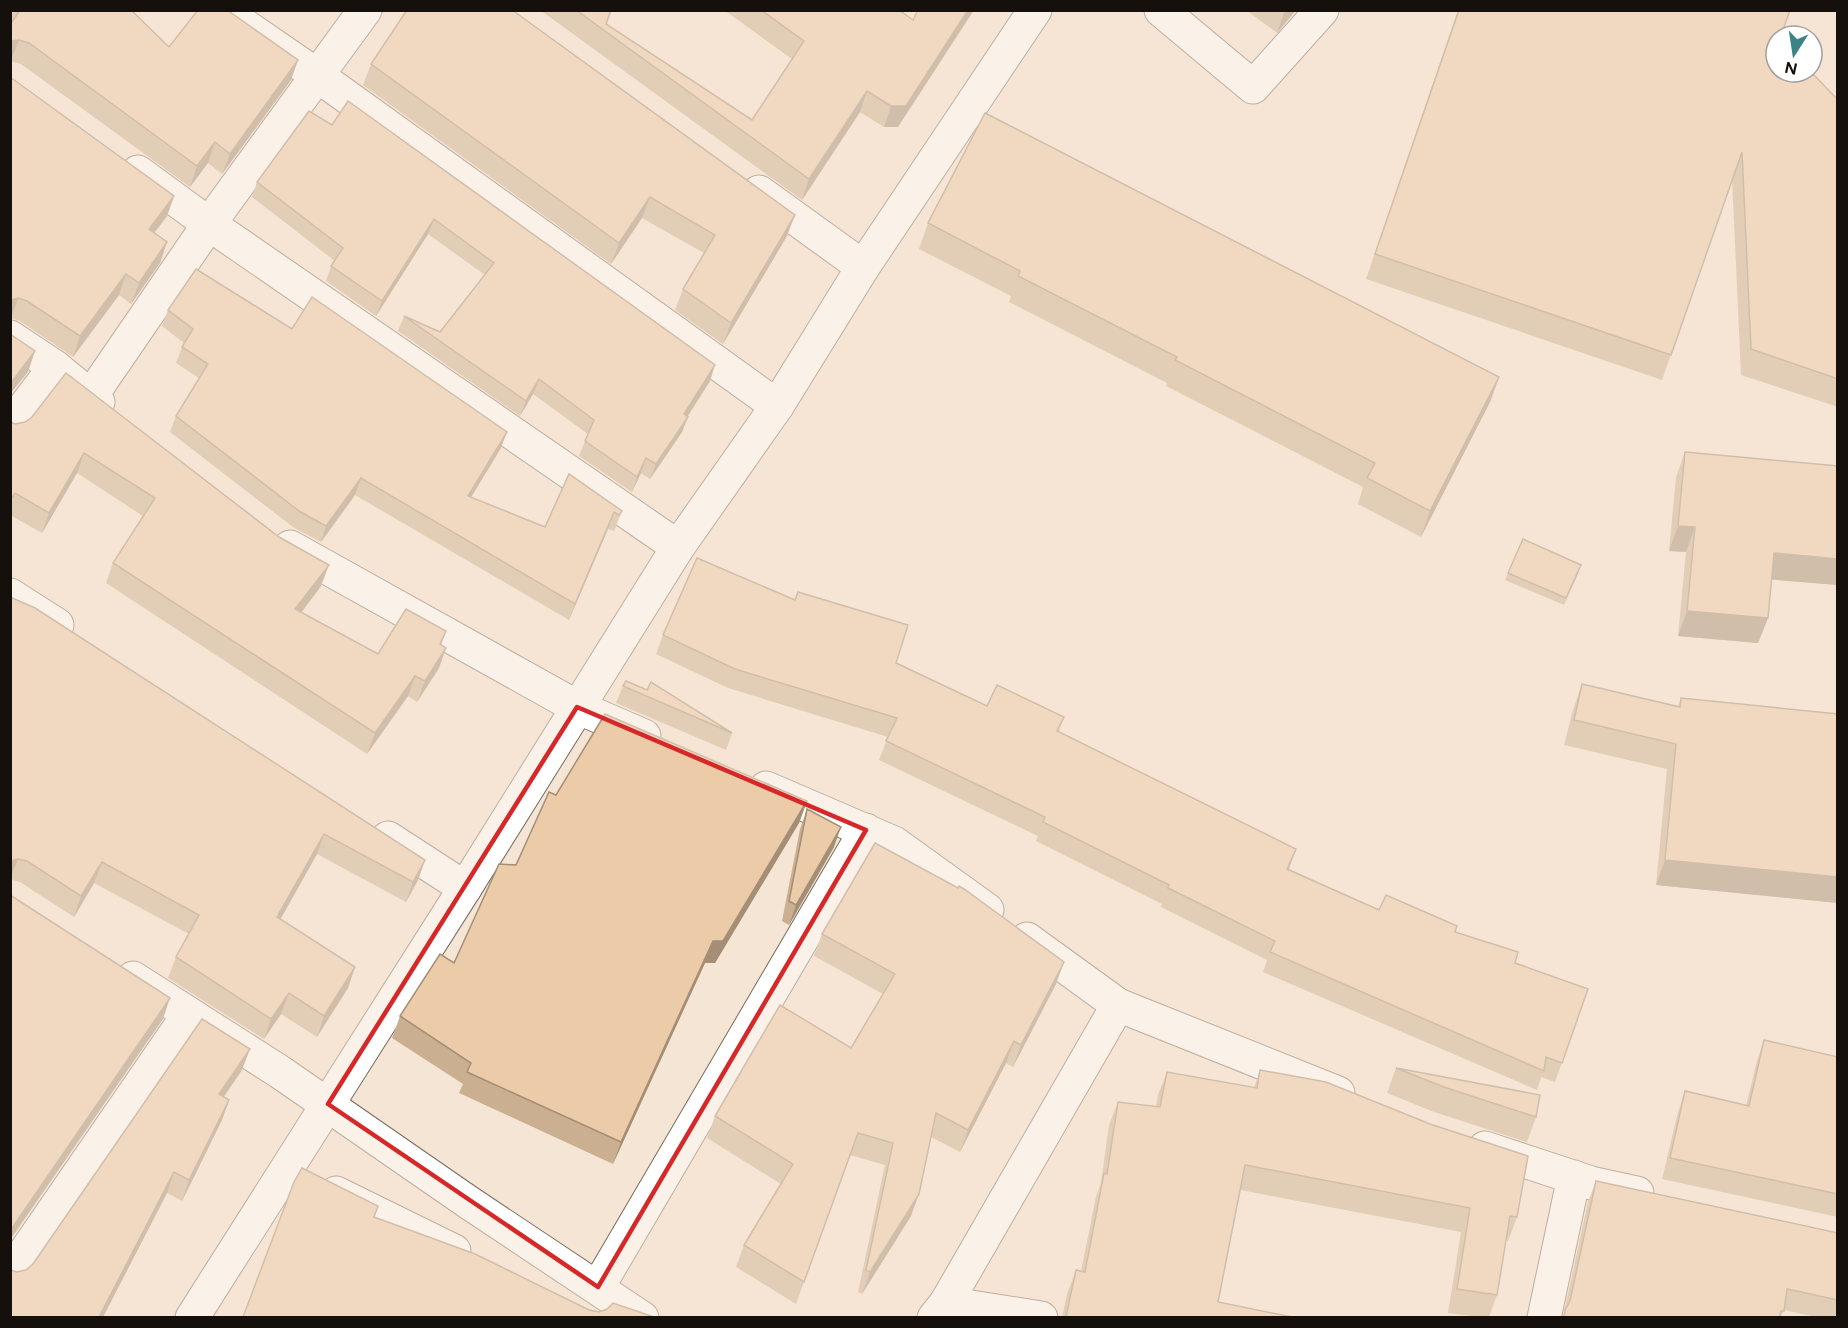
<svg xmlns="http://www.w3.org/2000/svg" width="1848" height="1328" font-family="Figtree,sans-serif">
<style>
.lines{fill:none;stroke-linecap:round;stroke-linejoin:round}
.minor-casing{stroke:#796c5e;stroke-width:35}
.minor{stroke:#fff;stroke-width:33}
.wall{fill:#cbaf91}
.shaded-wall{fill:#a58e76}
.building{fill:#eccba9;stroke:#a58e76;stroke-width:1.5}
.marked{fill:none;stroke:#d62828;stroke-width:4.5;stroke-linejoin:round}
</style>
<rect width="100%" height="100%" fill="#f5e5d5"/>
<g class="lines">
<defs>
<g id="minor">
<path d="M 222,10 L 318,76 L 777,406"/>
<path d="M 1161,10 L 1253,87 L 1322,10"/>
<path d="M 138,172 L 209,224 L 678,547"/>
<path d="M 759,192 L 863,267"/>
<path d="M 10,337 L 55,367 L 98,402"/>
<path d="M 91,396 L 209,224 L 365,10"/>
<path d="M 10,426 L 55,367"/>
<path d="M 290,547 L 577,707 L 644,736"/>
<path d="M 10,595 L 57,625"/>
<path d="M 766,788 L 894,843 L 987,910"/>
<path d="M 388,838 L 465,888"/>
<path d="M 1027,939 L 1118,1005 L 1338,1093"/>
<path d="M 133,978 L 280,1072 L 468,1202 L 642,1318"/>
<path d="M 1485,1148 L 1591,1183 L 1637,1193"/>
<path d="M 336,1193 L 454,1251"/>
<path d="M 10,1274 L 189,1014"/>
<path d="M 598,1287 L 866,830"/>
<path d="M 946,1303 L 1118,1005"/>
<path d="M 192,1318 L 465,888 L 678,547 L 777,406 L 863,267 L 1035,10"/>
<path d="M 934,1318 L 946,1303 L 1041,1318"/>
<path d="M 1544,1318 L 1574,1177"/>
</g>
</defs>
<use href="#minor" class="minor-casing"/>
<use href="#minor" class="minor"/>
</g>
<g class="wall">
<path d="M 10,10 L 131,10 L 169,47 L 291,80 L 222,174 L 208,163 L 190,187 L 21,64 L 10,61 Z"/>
<path d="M 540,10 L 612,10 L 606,24 L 752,120 L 792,59 L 724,10 L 899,10 L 898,127 L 884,127 L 860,112 L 802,200 Z"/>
<path d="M 1246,10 L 1296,10 L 1277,33 Z"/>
<path d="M 1458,10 L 1790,10 L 1776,36 L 1838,100 L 1838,407 L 1741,375 L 1732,178 L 1662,380 L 1366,279 Z"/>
<path d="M 371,64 L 787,236 L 723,344 L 675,310 L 683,289 L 704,253 L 642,218 L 611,264 L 363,85 Z"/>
<path d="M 10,77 L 174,196 L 167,216 L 154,233 L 167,242 L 160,263 L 131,304 L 119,295 L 73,357 L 20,321 L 11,318 Z"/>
<path d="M 309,111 L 710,381 L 687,416 L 682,432 L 650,479 L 641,473 L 632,492 L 579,456 L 588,434 L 533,394 L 520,416 L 398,331 L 404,316 L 440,332 L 485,275 L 428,234 L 376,316 L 326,281 L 331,266 L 335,261 L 252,197 L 257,182 Z"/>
<path d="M 928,223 L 1499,377 L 1490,402 L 1421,537 L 1358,504 L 1363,487 L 1166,386 L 1167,383 L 1009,302 L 1011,296 L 919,249 Z"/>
<path d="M 168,310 L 292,329 L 501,448 L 471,497 L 545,527 L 622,511 L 614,531 L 608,529 L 569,620 L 355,495 L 321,542 L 293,527 L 170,432 L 176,416 L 199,378 L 176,363 L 182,347 L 184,343 L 162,326 Z"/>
<path d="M 32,417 L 321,586 L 301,613 L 378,654 L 446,631 L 441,645 L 439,668 L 417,702 L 408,696 L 367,754 L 106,583 L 113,563 L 143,516 L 77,473 L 42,533 L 10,515 L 10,422 L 15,424 L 25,422 Z"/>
<path d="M 1685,452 L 1838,466 L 1838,585 L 1771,579 L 1768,618 L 1758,643 L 1678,636 L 1686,552 L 1669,551 L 1676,477 Z"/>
<path d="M 1579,572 L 1564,605 L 1505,580 L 1508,573 Z"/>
<path d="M 10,597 L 425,860 L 418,880 L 406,902 L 317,854 L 280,919 L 355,967 L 348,988 L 317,1037 L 281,1014 L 264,1039 L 168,978 L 176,957 L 189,934 L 94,883 L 74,917 L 20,882 L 10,879 Z"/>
<path d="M 663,635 L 896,663 L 987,706 L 1064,717 L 1059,731 L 1289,870 L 1379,910 L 1455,932 L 1515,963 L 1588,989 L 1555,1082 L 1541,1077 L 1537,1090 L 1263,972 L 1267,960 L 1161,907 L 1162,904 L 1036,841 L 1038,836 L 879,760 L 888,737 L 728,688 L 656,654 Z"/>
<path d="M 1582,684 L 1678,706 L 1681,698 L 1838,714 L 1838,903 L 1656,885 L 1667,769 L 1564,745 L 1573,710 Z"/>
<path d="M 623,686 L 732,733 L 726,750 L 616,703 Z"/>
<path d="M 556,795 L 807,801 L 799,823 L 715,963 L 705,963 L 613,1164 L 459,1093 L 463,1084 L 392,1038 L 400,1016 L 454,963 L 516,865 Z"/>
<path d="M 807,809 L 834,847 L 789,925 L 782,921 L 800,829 Z"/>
<path d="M 822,934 L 1056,984 L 1013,1067 L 1006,1063 L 960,1152 L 931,1137 L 911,1216 L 862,1294 L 858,1292 L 885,1165 L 850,1155 L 796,1304 L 736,1267 L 744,1245 L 781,1184 L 707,1138 L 715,1116 L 851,1048 L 883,994 L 814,956 Z"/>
<path d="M 1764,1040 L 1838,1057 L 1838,1217 L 1662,1179 L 1678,1112 L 1685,1091 L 1746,1106 L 1757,1061 Z"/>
<path d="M 1396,1068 L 1536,1117 L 1527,1142 L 1434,1112 L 1387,1093 Z"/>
<path d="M 242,1070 L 224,1097 L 229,1100 L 222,1120 L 182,1201 L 167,1193 L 103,1317 L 10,1317 L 17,1272 L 26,1270 Z"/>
<path d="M 1260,1070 L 1517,1217 L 1508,1241 L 1506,1240 L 1497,1295 L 1489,1317 L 1478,1317 L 1448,1313 L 1461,1232 L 1240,1190 L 1218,1302 L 1292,1317 L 1062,1317 L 1067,1294 L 1076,1270 L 1081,1271 L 1096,1197 L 1101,1183 L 1109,1125 L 1118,1102 L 1156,1107 L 1158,1095 L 1167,1072 L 1254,1088 Z"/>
<path d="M 1596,1181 L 1838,1233 L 1838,1317 L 1816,1317 L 1784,1310 L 1781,1317 L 1563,1317 L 1588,1202 Z"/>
</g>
<g class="shaded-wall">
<path d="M 968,10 L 974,10 L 898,127 L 884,127 L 891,106 Z"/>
<path d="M 1285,10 L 1296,10 L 1277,33 Z"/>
<path d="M 19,40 L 11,60 L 10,61 L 10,41 Z"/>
<path d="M 298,60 L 291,80 L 222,174 L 230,154 Z"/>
<path d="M 867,91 L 860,112 L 802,200 L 809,179 Z"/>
<path d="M 215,142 L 208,163 L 190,187 L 197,166 Z"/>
<path d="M 174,196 L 167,216 L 142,249 L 149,229 Z"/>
<path d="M 650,197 L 642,218 L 611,264 L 619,243 Z"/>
<path d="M 795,215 L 787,236 L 723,344 L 731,323 Z"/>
<path d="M 434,219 L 428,234 L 376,316 L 382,301 Z"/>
<path d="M 167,242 L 160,263 L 131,304 L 139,283 Z"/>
<path d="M 126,274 L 119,295 L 73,357 L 80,336 Z"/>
<path d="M 18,298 L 11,318 L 10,300 Z"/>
<path d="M 35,351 L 28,372 L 10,394 L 10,384 Z"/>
<path d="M 715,365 L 710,381 L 679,430 L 684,414 Z"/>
<path d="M 1499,377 L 1490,402 L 1421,537 L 1430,511 Z"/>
<path d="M 539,379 L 533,394 L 520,416 L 526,401 Z"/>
<path d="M 688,417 L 682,432 L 650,479 L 656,464 Z"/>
<path d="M 507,432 L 501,448 L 462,512 L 468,496 Z"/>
<path d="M 84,453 L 77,473 L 42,533 L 49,513 Z"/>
<path d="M 646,458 L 641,473 L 632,492 L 637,477 Z"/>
<path d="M 361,478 L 355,495 L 321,542 L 326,526 Z"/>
<path d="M 614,512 L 608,529 L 569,620 L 575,604 Z"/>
<path d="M 1678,526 L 1695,527 L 1686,552 L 1669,551 Z"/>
<path d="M 1774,553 L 1838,559 L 1838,585 L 1764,579 Z"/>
<path d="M 329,565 L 321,586 L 288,630 L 295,609 Z"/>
<path d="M 1687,611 L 1768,618 L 1758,643 L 1678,636 Z"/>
<path d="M 446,648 L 439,668 L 417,702 L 425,681 Z"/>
<path d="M 415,676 L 408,696 L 367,754 L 375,733 Z"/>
<path d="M 807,801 L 799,823 L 715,963 L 705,963 L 613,1164 L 621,1142 L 713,941 Z"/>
<path d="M 841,827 L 834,847 L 789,925 L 796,905 Z"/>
<path d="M 324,834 L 317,854 L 270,938 L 277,917 Z"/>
<path d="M 1296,849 L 1289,869 L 1280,889 L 1287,869 Z"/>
<path d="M 18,859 L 10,879 L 10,861 Z"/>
<path d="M 425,860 L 418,880 L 406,902 L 413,882 Z"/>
<path d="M 1665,860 L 1838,877 L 1838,903 L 1656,885 Z"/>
<path d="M 102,862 L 94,883 L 74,917 L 81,896 Z"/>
<path d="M 1064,962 L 1056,984 L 1013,1067 L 1021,1045 Z"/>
<path d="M 355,967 L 348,988 L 317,1037 L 324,1016 Z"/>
<path d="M 289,993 L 281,1014 L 264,1039 L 271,1019 Z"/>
<path d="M 170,998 L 163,1019 L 10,1240 L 10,1231 Z"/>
<path d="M 1014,1041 L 1006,1063 L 960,1152 L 968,1130 Z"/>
<path d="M 250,1049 L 242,1070 L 211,1115 L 219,1094 Z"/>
<path d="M 229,1100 L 222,1120 L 182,1201 L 189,1180 Z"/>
<path d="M 174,1172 L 167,1193 L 103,1317 L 99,1317 Z"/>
<path d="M 919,1194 L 911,1216 L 862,1294 L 870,1272 Z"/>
</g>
<g class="building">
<path d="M 20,10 L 131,10 L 169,47 L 198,10 L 227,10 L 298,60 L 230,154 L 215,142 L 197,166 L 29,43 L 19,40 L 10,41 L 10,25 Z"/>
<path d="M 407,10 L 512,10 L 795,215 L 731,323 L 683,289 L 715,235 L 650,197 L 619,243 L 371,64 Z"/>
<path d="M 576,10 L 611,10 L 606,24 L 752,120 L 804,41 L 761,10 L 899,10 L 913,20 L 918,10 L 968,10 L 906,106 L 891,106 L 867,91 L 809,179 Z"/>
<path d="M 1459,10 L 1790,10 L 1781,36 L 1776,36 L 1776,72 L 1811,72 L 1838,100 L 1838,379 L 1751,349 L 1742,152 L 1671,355 L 1375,254 Z"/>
<path d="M 10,77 L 174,196 L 149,229 L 167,242 L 139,283 L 126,274 L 80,336 L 27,301 L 18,298 L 10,300 Z"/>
<path d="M 348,101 L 715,365 L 684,414 L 688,417 L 656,464 L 646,458 L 637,477 L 585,441 L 594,420 L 539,379 L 526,401 L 404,316 L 440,332 L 494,263 L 434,219 L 382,301 L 331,266 L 343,248 L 257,182 L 309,111 L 332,125 Z"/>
<path d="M 985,113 L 1499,377 L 1430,511 L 1367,478 L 1375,463 L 1175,360 L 1177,357 L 1018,276 L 1020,271 L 928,223 Z"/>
<path d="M 196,269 L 292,329 L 312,297 L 507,432 L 468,496 L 545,527 L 569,474 L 622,511 L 619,515 L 614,512 L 575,604 L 361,478 L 326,526 L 299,511 L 176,416 L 208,364 L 182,347 L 193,329 L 168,310 Z"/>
<path d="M 10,334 L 35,351 L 10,384 Z"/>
<path d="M 66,373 L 279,537 L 329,565 L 295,609 L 378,654 L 406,609 L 446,631 L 440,644 L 446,648 L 425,681 L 415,676 L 375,733 L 113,563 L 155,498 L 84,453 L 49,513 L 15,493 L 10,501 L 10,422 L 15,424 L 25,422 L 32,417 Z"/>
<path d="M 1685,452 L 1838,466 L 1838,559 L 1774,553 L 1768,618 L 1687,611 L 1695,527 L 1678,526 Z"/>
<path d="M 1523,539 L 1581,565 L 1566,598 L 1508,573 Z"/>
<path d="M 697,558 L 795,600 L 798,592 L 908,625 L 896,663 L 987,706 L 997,685 L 1064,717 L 1057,731 L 1296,849 L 1287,869 L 1379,910 L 1386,895 L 1457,926 L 1455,932 L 1518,952 L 1515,963 L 1588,989 L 1562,1063 L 1546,1057 L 1544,1071 L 1270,952 L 1275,941 L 1168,888 L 1169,885 L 1043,822 L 1045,817 L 886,741 L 897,718 L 735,669 L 663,635 Z"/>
<path d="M 10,597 L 35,608 L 425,860 L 413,882 L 324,834 L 277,917 L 355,967 L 324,1016 L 289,993 L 271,1019 L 176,957 L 199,915 L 102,862 L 81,896 L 27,861 L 18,859 L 10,861 Z"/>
<path d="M 626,681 L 647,690 L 651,682 L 732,733 L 623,686 Z"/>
<path d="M 1582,684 L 1680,707 L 1681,698 L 1838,714 L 1838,877 L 1665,860 L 1676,744 L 1574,720 Z"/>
<path d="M 605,714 L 807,801 L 723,941 L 713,941 L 621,1142 L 467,1072 L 471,1063 L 400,1016 L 440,954 L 454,963 L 499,864 L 516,865 L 549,792 L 556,795 Z"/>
<path d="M 807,809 L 841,827 L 796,905 L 789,901 Z"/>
<path d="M 875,843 L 958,888 L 959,886 L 964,889 L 1064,962 L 1021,1045 L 1014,1041 L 968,1130 L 936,1113 L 919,1194 L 870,1272 L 866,1270 L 893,1143 L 858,1133 L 804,1282 L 744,1245 L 793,1164 L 715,1116 L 780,1005 L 851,1048 L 895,974 L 822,934 Z"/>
<path d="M 10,895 L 170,998 L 10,1231 Z"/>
<path d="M 202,1019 L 250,1049 L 219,1094 L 229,1100 L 189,1180 L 174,1172 L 99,1317 L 10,1317 L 10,1270 L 17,1272 L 26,1270 L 33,1264 Z"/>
<path d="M 1764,1040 L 1838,1057 L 1838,1194 L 1670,1158 L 1685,1091 L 1749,1106 Z"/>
<path d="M 1396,1068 L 1540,1095 L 1536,1117 L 1444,1087 Z"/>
<path d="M 1260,1070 L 1326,1082 L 1430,1124 L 1528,1156 L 1517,1217 L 1510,1216 L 1497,1295 L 1457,1289 L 1470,1208 L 1245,1165 L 1218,1302 L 1292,1317 L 1066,1317 L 1076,1270 L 1085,1272 L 1104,1173 L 1107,1174 L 1118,1102 L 1160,1107 L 1167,1072 L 1257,1088 Z"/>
<path d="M 302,1168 L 378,1206 L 374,1217 L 475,1254 L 589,1310 L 599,1312 L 607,1309 L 613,1303 L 654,1317 L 243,1317 L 294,1182 Z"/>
<path d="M 1596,1181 L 1838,1233 L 1838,1300 L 1787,1289 L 1784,1311 L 1781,1311 L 1779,1317 L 1564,1317 L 1565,1310 L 1570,1301 Z"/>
</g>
<path d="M0 0H1848V1328H0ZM 577,707 L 866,830 L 598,1287 L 328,1104 Z" fill="#f5e5d5" fill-opacity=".55" fill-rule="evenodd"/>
<path class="marked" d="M 577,707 L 866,830 L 598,1287 L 328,1104 Z"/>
<rect width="1848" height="1328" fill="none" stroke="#15100b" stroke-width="24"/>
<g transform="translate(1794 54) rotate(192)"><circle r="28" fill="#ffffff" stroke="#a19f9d" stroke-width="1.5"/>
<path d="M0-4.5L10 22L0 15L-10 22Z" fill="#3a8387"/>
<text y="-9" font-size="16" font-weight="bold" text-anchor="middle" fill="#15100b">N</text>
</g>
</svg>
